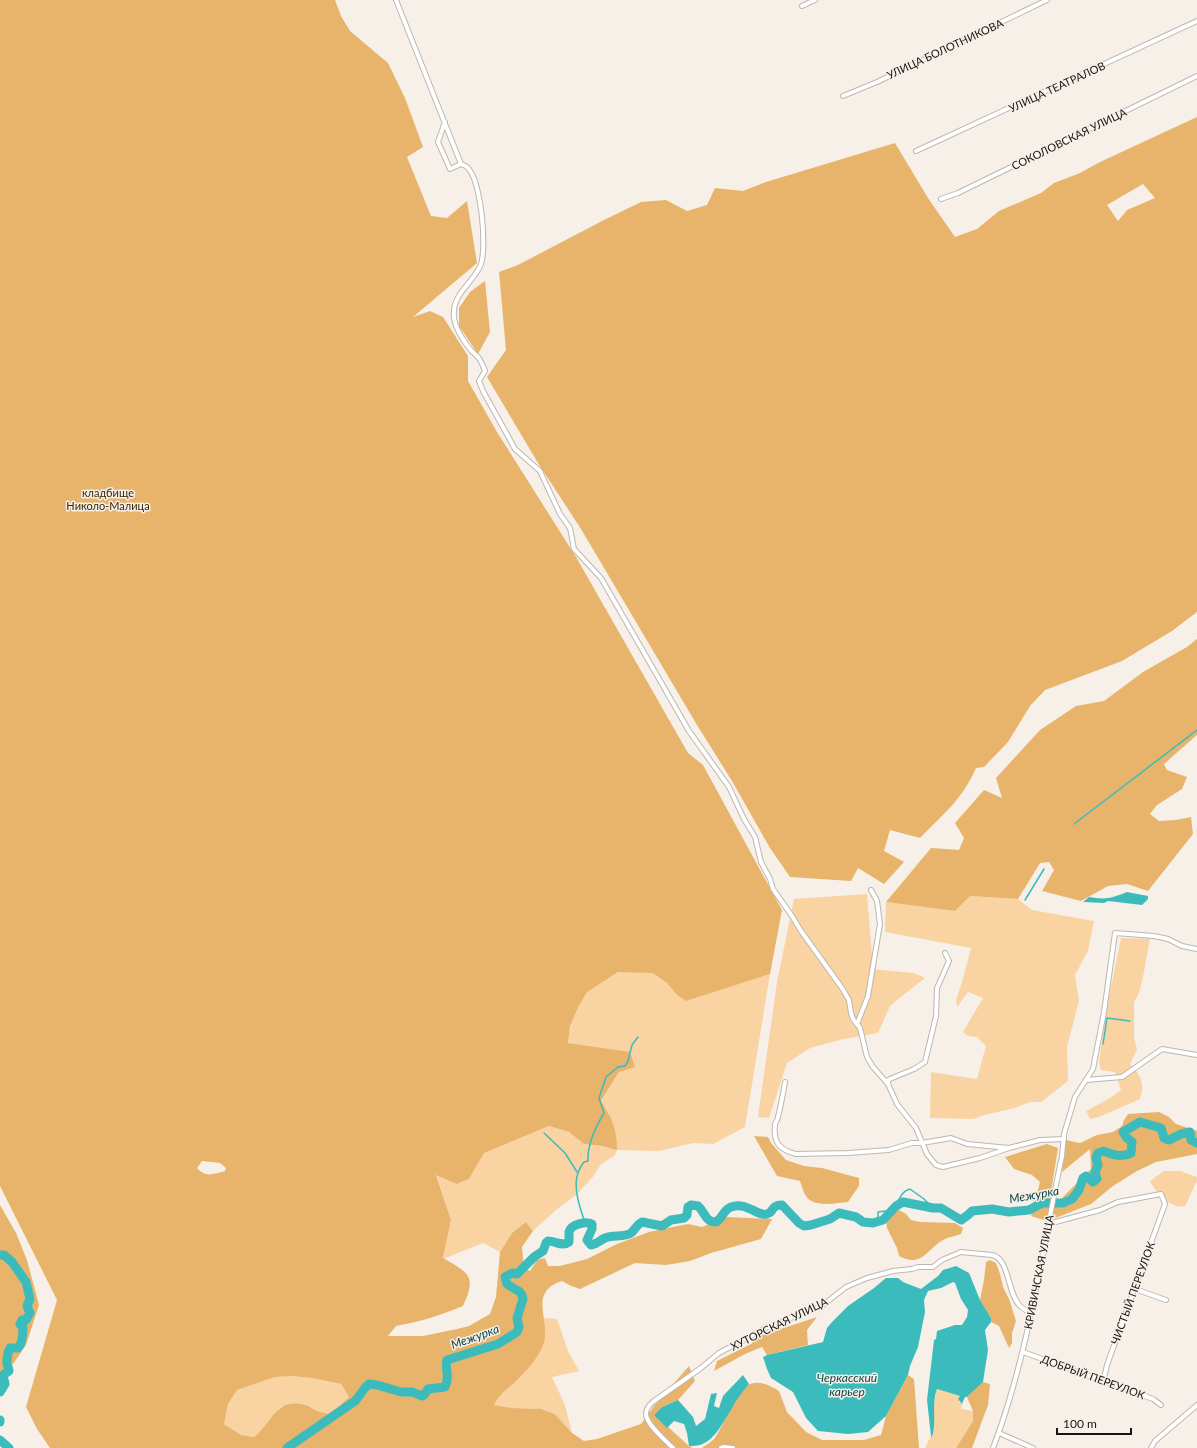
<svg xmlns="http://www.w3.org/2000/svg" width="1197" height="1448" font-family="Lato,sans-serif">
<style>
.green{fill:#f9d3a1}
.forest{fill:#e8b46c;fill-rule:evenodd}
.water{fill:#3cbbbc}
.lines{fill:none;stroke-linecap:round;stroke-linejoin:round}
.stream{stroke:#3cbbbc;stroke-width:1.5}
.river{stroke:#3cbbbc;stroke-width:9}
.street-casing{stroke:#bcb7b0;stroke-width:6}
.street{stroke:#fff;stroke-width:4}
.labels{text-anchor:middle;stroke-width:3;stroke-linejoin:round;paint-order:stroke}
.street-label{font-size:11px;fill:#171513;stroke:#f6f0e8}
.park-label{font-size:11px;fill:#392504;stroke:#f6f0e8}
.water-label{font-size:12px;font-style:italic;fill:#0c4545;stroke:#f6f0e8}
</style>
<rect width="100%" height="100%" fill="#f6f0e8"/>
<g class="green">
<path d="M 867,894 L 873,969 L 913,973 L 925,978 L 907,992 L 890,1006 L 878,1033 L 844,1039 L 810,1048 L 787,1063 L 769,1118 L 758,1117 L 777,982 L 794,899 Z"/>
<path d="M 970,896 L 1018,899 L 1032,910 L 1094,921 L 1088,951 L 1075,975 L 1079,1001 L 1067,1047 L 1068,1081 L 1041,1102 L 1030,1102 L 1014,1108 L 985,1115 L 973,1119 L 930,1118 L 931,1072 L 977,1079 L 986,1046 L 977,1037 L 968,1036 L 963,1032 L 983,998 L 968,992 L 957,1007 L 956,1001 L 962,982 L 971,948 L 885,932 L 886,902 L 955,911 Z"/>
<path d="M 1121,938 L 1150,939 L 1143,977 L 1139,993 L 1134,1002 L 1134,1038 L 1137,1049 L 1130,1064 C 1141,1076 1145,1083 1140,1099 L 1099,1117 L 1090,1119 L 1086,1111 L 1110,1098 L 1121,1090 L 1115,1072 L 1101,1070 L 1099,1061 L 1107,1007 Z"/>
<path d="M 618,972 C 628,972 644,970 653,973 C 661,975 677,995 686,1001 L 770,974 L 745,1127 L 713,1144 L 693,1143 L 659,1151 L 617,1150 L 614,1156 L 601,1164 L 592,1178 L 576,1195 L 557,1209 L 533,1231 L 526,1222 L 512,1233 L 500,1252 L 483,1243 L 443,1259 L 451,1220 L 436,1174 L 457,1184 L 469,1179 L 484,1153 L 549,1126 L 569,1132 L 584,1144 L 603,1146 L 609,1112 L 601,1102 L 630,1053 L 568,1043 C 570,1026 575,1007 586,993 C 592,985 609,977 618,972 Z"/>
<path d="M 1164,1171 L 1180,1171 L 1197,1177 L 1197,1181 L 1185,1206 C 1172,1210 1155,1192 1150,1181 Z"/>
<path d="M 544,1318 L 557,1319 L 568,1351 L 579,1371 L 552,1377 L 565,1405 L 572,1433 L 555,1414 L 541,1409 L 512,1408 L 494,1405 L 496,1399 L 518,1379 L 528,1368 L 544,1341 Z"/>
<path d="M 292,1376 L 312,1378 L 341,1384 L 349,1397 L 337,1408 L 329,1414 L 316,1411 L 306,1405 L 280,1407 L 263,1430 L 254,1437 L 241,1435 L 224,1424 L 228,1404 L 237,1390 L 275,1377 Z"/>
<path d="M 937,1389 L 960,1396 L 959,1402 L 962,1404 L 961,1409 L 973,1411 L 973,1421 L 956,1448 L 925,1448 L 931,1436 L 933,1436 L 934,1403 Z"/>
</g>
<g class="forest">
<path d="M 0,0 L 335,0 L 341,16 L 350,31 L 388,63 L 405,98 L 423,147 L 407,157 L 431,216 L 447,218 L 467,201 L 477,263 L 413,317 L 430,311 L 443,317 L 468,356 L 468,381 L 497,432 L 576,557 L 688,753 L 703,765 L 782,910 L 770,974 L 686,1001 L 677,995 L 667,983 L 653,973 L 618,972 L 587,992 L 578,1007 L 570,1027 L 568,1043 L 630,1052 L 635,1067 L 619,1072 L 601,1101 C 612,1117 617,1130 617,1150 L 603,1146 L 584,1144 L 569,1132 L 549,1126 L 484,1153 L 469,1179 L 457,1184 L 436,1175 L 451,1220 L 443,1258 C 469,1273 477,1276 463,1306 C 441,1315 420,1322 396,1326 L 388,1336 L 423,1336 L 457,1329 L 469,1326 L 490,1314 L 496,1297 L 500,1252 L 512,1233 L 526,1222 L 533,1231 L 522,1247 L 524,1268 L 530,1271 L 537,1260 L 545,1258 L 548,1266 L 560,1266 L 587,1259 L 617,1244 L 649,1232 L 668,1228 L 688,1224 L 702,1227 L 727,1217 L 772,1219 L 761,1239 L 711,1253 L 690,1261 L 666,1265 L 635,1263 L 580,1289 L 571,1286 L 562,1281 C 528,1292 550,1319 544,1342 C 541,1355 525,1373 515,1382 C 508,1389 498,1395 494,1405 L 512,1408 L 541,1409 L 555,1414 L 572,1433 L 584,1441 L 597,1439 L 641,1424 L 654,1406 L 689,1366 L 695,1381 L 678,1400 L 662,1407 L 655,1415 L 689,1446 L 693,1448 L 50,1448 L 37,1429 L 26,1407 L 57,1300 L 0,1186 ZM 202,1161 L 220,1163 L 226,1168 L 225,1171 C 213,1174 206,1178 197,1168 ZM 292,1376 L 312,1378 L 341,1384 L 349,1397 L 337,1408 L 329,1414 C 325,1413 320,1412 317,1411 C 313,1410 310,1406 306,1405 C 275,1397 274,1421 254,1437 L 241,1435 L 224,1424 L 228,1404 L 237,1390 L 275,1377 Z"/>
<path d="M 1197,117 L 1197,612 L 1172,631 L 1122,661 L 1045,690 L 1030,706 L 1008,742 L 984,767 L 976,768 C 964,797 942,816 920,838 L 890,830 L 884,851 L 904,862 L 884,884 L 858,868 L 851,881 L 790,877 L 770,848 L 732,781 L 697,725 L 581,529 L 538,463 L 487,377 L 506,350 L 499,272 L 518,265 L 602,221 L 641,202 L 666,200 L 687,211 L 707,205 L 715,188 L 743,191 L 766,182 L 895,143 L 928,198 L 955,237 L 977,229 L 999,211 L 1041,193 L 1054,183 L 1080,173 L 1100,162 ZM 1143,184 L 1155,198 L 1127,210 L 1118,221 L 1107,205 Z"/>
<path d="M 485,281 L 490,332 L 478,354 L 459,326 L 459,308 L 470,292 Z"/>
<path d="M 1197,639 L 1197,735 L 1164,764 L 1167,770 L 1187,777 L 1182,789 L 1157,805 L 1150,814 L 1159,821 L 1176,820 L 1191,817 L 1193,834 L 1148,891 L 1127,884 L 1108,886 L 1081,901 L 1042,891 L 1054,870 L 1049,862 L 1040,863 L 1018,899 L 970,896 L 955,911 L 886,902 L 931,848 L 959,850 L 964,838 L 955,823 L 984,790 L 1002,798 L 996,778 L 1040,730 L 1076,706 L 1104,701 L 1143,672 L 1187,647 Z"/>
<path d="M 1159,1112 L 1169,1117 L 1176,1124 L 1197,1131 L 1197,1154 L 1156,1162 L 1137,1171 L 1113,1186 L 1091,1204 L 1058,1217 L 1044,1220 L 1031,1216 L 1040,1182 L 1032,1175 L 1014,1169 L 1005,1157 L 1047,1144 L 1058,1148 L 1050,1198 L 1060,1200 L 1091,1169 L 1090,1149 L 1062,1172 L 1066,1140 L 1080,1143 L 1097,1135 L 1113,1132 L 1122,1126 L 1124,1120 L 1128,1114 Z"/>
<path d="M 754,1136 L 768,1137 L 771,1143 L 786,1160 L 804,1166 L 822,1168 L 859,1178 L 859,1186 L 848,1202 C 836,1203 813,1208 806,1196 C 803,1192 802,1186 800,1181 L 777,1176 Z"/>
<path d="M 0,1205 L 16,1233 L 27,1260 L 39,1305 L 26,1345 L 0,1383 Z"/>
<path d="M 899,1210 L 906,1214 L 911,1220 L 920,1222 L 955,1223 L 963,1228 L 961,1234 C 956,1236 948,1237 943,1240 C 926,1250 922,1268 899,1256 L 897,1248 L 887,1228 L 886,1218 Z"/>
<path d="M 990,1260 L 996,1263 L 1000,1274 L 1003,1287 L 1009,1299 L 1016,1321 L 1012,1333 L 1012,1343 L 1009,1348 L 999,1326 L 991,1322 L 991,1318 L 980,1300 L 984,1280 L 986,1262 Z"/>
<path d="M 817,1317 L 807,1330 L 808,1345 L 767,1355 L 762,1347 L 745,1354 L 714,1371 L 717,1361 L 751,1344 L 760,1336 Z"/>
<path d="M 908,1375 L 914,1379 L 919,1448 L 702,1448 C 706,1445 711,1442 714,1439 C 723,1427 738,1389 750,1384 C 760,1380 771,1386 779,1391 L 787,1412 L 806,1432 L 822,1440 L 864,1440 L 881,1435 L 886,1416 Z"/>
<path d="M 983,1382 L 990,1384 L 988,1405 L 972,1448 L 956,1448 L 973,1421 L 973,1411 L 967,1397 Z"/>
</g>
<g class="water">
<path d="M 1127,892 L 1148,896 L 1148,899 L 1142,905 L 1108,901 L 1104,903 L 1083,902 L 1089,897 C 1106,900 1112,898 1127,892 Z"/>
<path d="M 956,1266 L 969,1273 L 980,1300 L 991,1318 L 991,1322 L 985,1330 L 988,1350 L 983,1382 L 967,1397 L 965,1397 L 962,1404 L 958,1399 L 960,1396 L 937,1389 C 931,1404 937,1422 932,1437 L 931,1436 L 927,1400 L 934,1340 L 936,1339 L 937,1331 L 955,1325 L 962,1325 L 967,1317 L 968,1310 L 961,1299 L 955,1283 L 953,1282 L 941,1288 L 928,1291 L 924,1300 L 925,1312 L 918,1347 L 910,1366 L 908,1375 L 886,1416 L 868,1432 L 848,1434 L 818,1431 L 806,1418 L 793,1392 L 771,1378 L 767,1369 L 763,1357 L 767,1355 L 823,1342 L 827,1328 L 832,1322 L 848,1306 L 874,1288 L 886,1278 L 898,1278 L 903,1282 L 921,1289 L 938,1276 L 943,1270 Z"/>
<path d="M 743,1375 L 749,1384 C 742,1392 736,1400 731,1410 C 721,1425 712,1448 689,1446 L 687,1433 L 684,1424 L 674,1421 L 667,1428 L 654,1415 L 662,1407 L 678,1400 L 693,1417 L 696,1426 L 705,1419 L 711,1394 L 717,1393 L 714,1406 L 719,1408 L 723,1396 Z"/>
</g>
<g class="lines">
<g class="stream">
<path d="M 1074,824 L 1197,730"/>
<path d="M 1025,900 L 1044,869"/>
<path d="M 1103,1044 L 1107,1018 L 1130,1021"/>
<path d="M 544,1133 L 565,1153 L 577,1172"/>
<path d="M 896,1206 C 899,1199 902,1191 910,1189 L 924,1199 L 933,1208"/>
<path d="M 878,1221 L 878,1212 L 893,1210"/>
<path d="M 585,1222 C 580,1209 573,1186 578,1173 C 579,1169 582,1165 584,1162 L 588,1161 C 587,1145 595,1128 604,1113 L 599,1098 L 606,1077 L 618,1067 L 625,1066 L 628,1061 L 632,1045 L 638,1037"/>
</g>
<g class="river">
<path d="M 0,1255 L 4,1255 L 12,1262 L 26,1282 L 30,1299 L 27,1306 L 30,1313 L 26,1320 L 22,1320 L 20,1324 L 23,1327 C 23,1333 23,1343 18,1348 L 10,1348 C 8,1352 7,1357 7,1362 C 6,1365 9,1367 9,1371 L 3,1375 L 5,1384 L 0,1392"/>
<path d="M 0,1420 L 0,1422"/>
<path d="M 0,1440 L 9,1448"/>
<path d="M 287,1448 L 355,1401 C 361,1395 363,1388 369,1384 L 377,1385 L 401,1392 L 412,1392 L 422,1396 L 424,1395 L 428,1389 L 445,1387 C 451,1375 444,1369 447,1360 L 498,1344 L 517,1332 L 519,1327 L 517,1318 L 523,1299 L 522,1295 L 520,1292 L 507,1284 L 505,1277 L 512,1273 L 517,1274 L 534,1257 L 543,1251 L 546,1243 L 548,1241 C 556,1241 562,1247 569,1242 C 569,1239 569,1235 569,1232 C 571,1224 586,1221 592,1224 L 592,1229 L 587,1240 L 591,1245 C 598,1244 600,1240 605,1238 C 613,1234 623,1238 631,1233 C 636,1229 636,1225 642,1222 L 662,1226 L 671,1220 L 684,1218 L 687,1215 L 688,1207 L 691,1205 L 698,1206 C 705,1212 705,1222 716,1222 C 723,1218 723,1210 731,1207 C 746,1201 758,1217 767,1214 C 775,1212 770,1205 782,1205 L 799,1223 L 804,1226 L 811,1225 L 830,1219 L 839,1213 L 856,1217 L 863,1222 L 873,1223 L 883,1220 L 896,1206 L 903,1202 L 933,1208 L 941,1208 L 961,1220 L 968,1215 L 972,1211 L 992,1209 L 1009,1212 L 1029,1210 L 1042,1203 L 1063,1203 L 1072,1199 L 1079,1190 L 1083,1178 L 1086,1176 L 1093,1182 L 1097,1179 L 1095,1172 L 1098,1165 L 1096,1158 L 1098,1153 L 1104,1151 C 1112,1155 1122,1158 1131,1153 L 1132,1142 L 1126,1137 L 1123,1132 L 1140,1122 L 1161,1128 L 1164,1138 L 1169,1140 L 1181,1134 L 1190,1132 L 1191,1140 L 1197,1143"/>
</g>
<defs>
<g id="street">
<path d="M 396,0 L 461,164 L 450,169 L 438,142 L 445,122"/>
<path d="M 802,6 L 815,0"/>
<path d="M 843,96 L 877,82 L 1047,0"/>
<path d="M 916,151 L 1197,21"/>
<path d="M 461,164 C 463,165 465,165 467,167 C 481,180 487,245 481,264 C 474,283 451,294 454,317 C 455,328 463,340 470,349 C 473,353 478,356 480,360 C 482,363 484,368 485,371 L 479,381 L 483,391 L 515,449 L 540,471 L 560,514 L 570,528 L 574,549 L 601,578 L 689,731 L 729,787 L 744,819 L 755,837 L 761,862 L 770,879 L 773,889 L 792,916 L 801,931 L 842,988 L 849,1000 L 851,1013 L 853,1019 L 860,1028 L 867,1057 L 873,1067 L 888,1084 L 897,1104 L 916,1128 L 927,1154 L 936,1165 L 943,1167 L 980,1158 L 1009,1148"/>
<path d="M 941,199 L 958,193 L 1197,76"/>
<path d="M 857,1024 L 868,996 L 880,924 L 877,901 L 871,890"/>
<path d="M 1086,1080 L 1122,1077 L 1162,1049 L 1197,1055"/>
<path d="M 785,1082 C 783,1094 781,1105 778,1117 C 778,1120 775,1122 775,1125 C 773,1143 780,1150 796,1154 L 848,1153 L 889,1150 L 912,1143 L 922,1143 L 951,1138 L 967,1144 L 1009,1148 L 1040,1140 L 1064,1139"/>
<path d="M 888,1084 L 888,1080 L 890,1079 L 914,1069 L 925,1062 L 936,1016 L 937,988 L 949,961 L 945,953"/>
<path d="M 1048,1224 L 1100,1210 L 1118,1202 L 1161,1194 L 1165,1204 L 1107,1365 L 1103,1382"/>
<path d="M 1135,1289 L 1166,1300"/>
<path d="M 1023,1352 L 1153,1399 L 1161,1405"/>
<path d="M 999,1433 L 1033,1448"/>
<path d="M 673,1448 C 666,1441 646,1424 646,1414 C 646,1408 650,1404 654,1401 L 701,1368 L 719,1353 L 766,1328 L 823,1305 L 846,1287 L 867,1278 L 893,1271 L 912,1269 L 918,1267 L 933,1267 L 942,1260 L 961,1252 L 992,1255 C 1010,1259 1007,1293 1020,1306 C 1023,1309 1027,1311 1031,1313"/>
<path d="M 721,1448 L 724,1447 L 733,1448"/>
<path d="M 993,1448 C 1029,1354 1041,1254 1062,1156 L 1064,1134 L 1075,1097 L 1093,1069 L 1104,1012 L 1115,933 L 1154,936 L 1168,939 L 1182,946 L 1197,949"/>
<path d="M 1151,1448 L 1155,1441 L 1197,1405"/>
</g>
</defs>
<use href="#street" class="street-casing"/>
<use href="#street" class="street"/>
</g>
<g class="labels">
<g class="street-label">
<text transform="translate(945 49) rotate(-25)" y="4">УЛИЦА БОЛОТНИКОВА</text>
<text transform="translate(1057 87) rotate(-25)" y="4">УЛИЦА ТЕАТРАЛОВ</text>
<text transform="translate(1069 139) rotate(-26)" y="4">СОКОЛОВСКАЯ УЛИЦА</text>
<text transform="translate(1039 1272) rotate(-79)" y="4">КРИВИЧСКАЯ УЛИЦА</text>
<text transform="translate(1133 1293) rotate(-70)" y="4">ЧИСТЫЙ ПЕРЕУЛОК</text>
<text transform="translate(779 1324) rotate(-26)" y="4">ХУТОРСКАЯ УЛИЦА</text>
<text transform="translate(1093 1377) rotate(20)" y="4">ДОБРЫЙ ПЕРЕУЛОК</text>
</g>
<g class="park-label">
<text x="108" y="497">кладбище<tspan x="108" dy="13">Николо-Малица</tspan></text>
</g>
<g class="water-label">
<text transform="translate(1034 1195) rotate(-10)" y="4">Межурка</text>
<text transform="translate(475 1337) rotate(-20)" y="4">Межурка</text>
<text x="847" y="1382">Черкасский<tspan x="847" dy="14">карьер</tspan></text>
</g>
</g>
<path d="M1057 1428v6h74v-6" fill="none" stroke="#171513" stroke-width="2"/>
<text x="1063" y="1428" font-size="12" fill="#171513" stroke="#f6f0e8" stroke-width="3" paint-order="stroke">100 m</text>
</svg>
